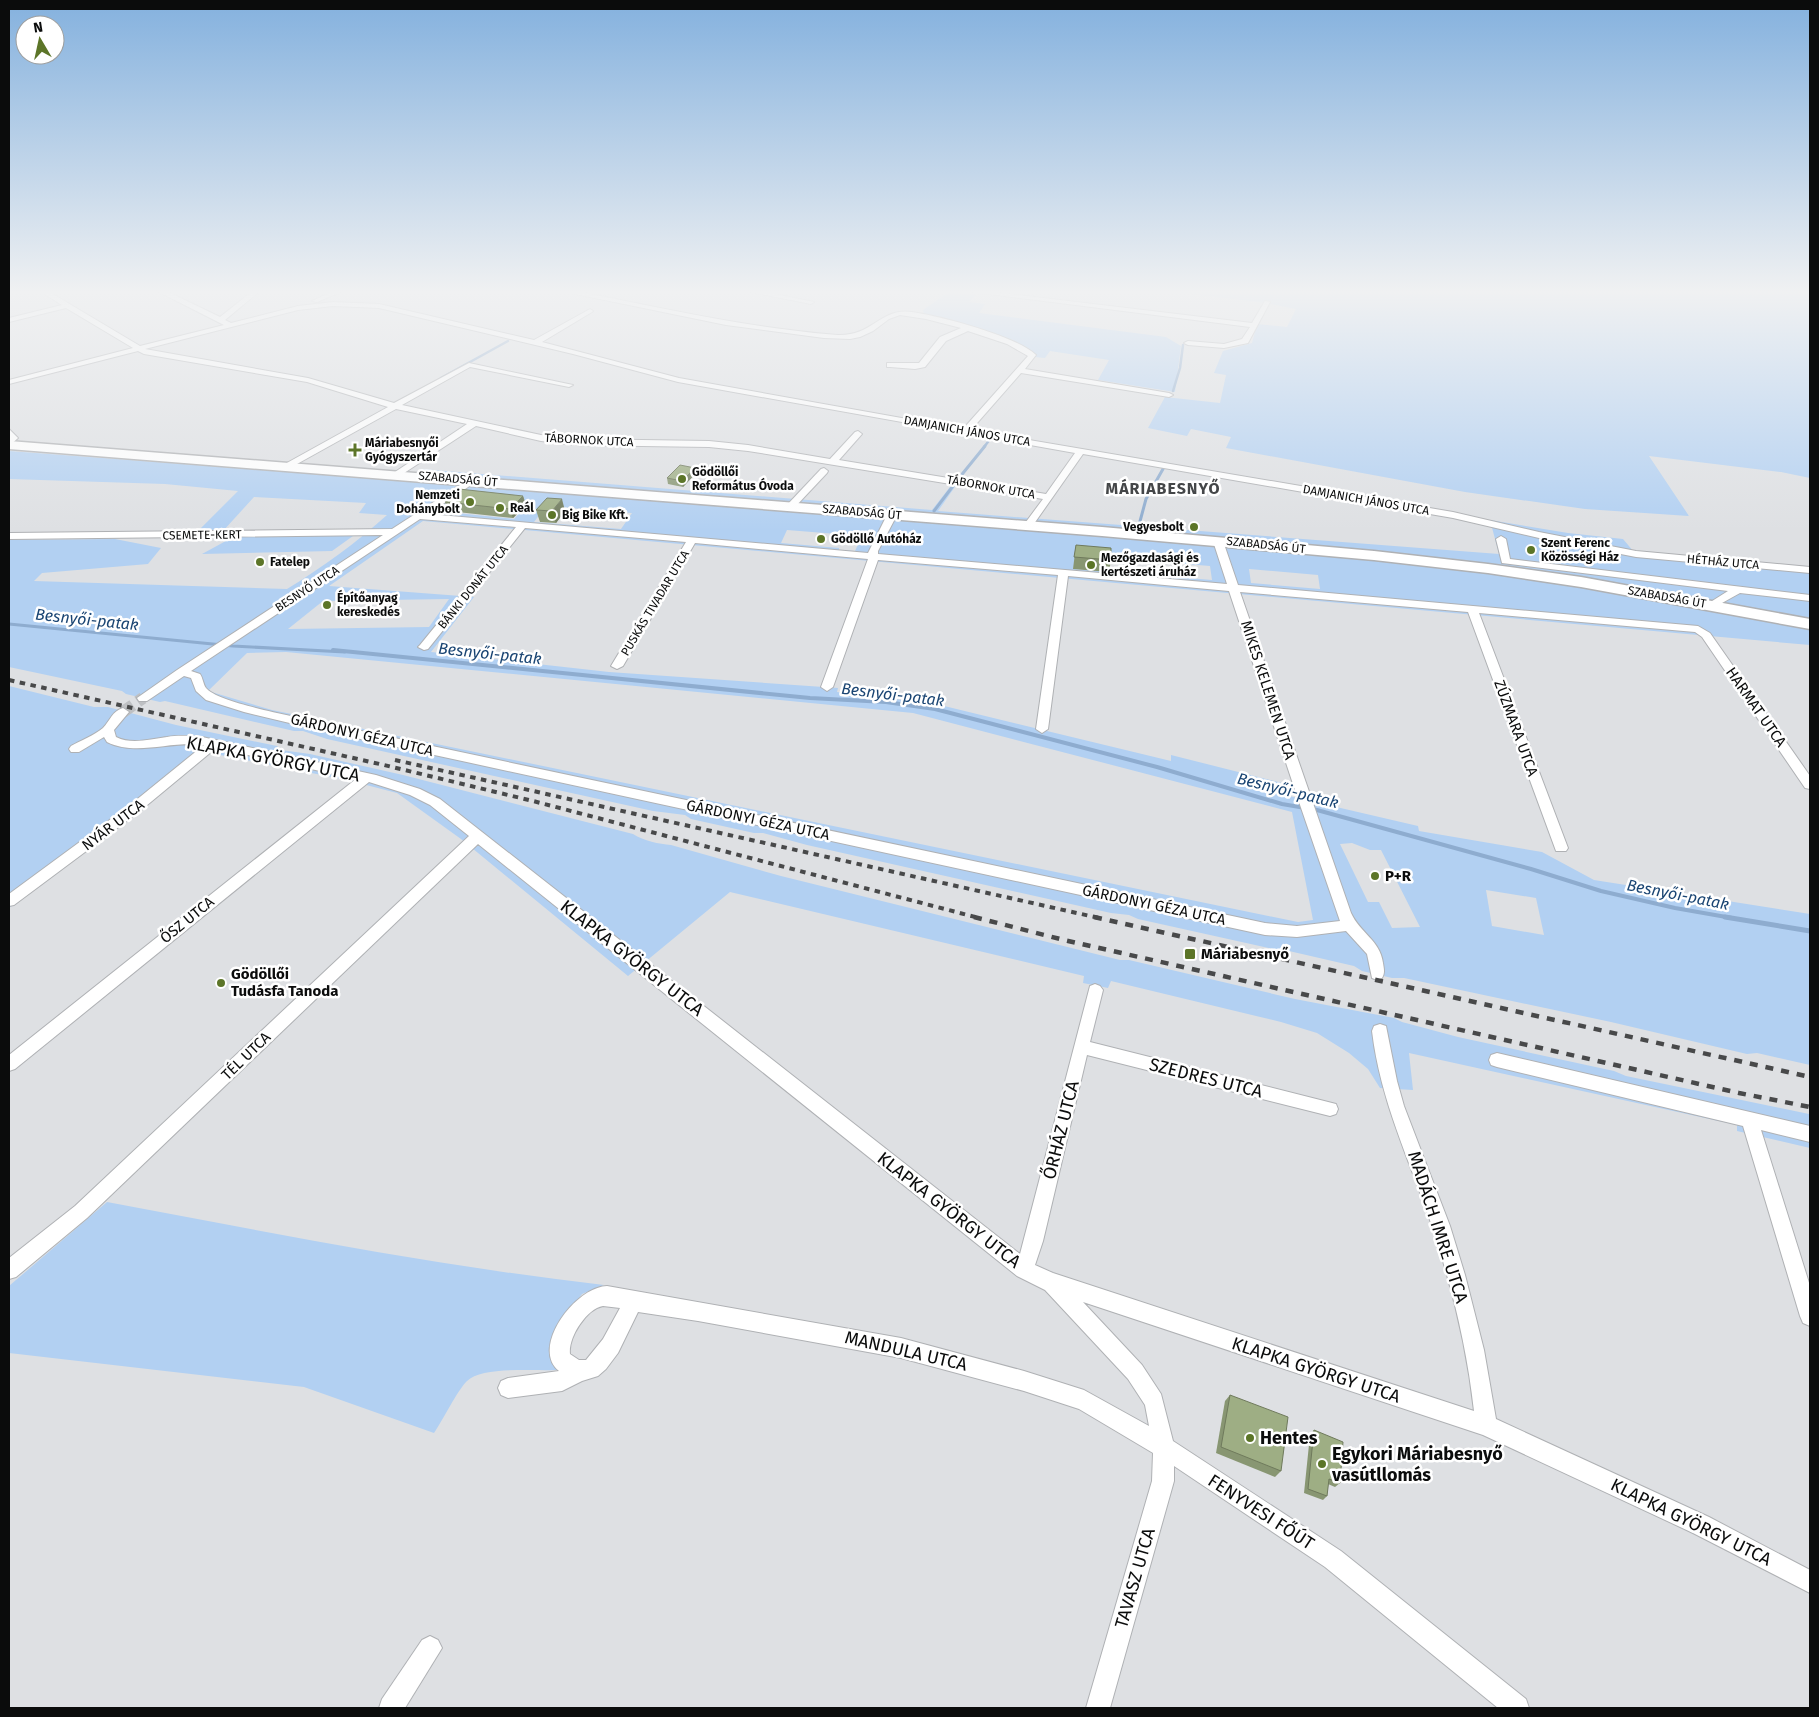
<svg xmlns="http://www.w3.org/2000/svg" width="1819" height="1717" font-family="'Fira Sans',sans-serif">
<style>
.green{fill:#b2d0f2;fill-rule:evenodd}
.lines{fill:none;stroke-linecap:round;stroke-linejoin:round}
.stream-far3{stroke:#8eaccf;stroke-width:2.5}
.stream-far2{stroke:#8eaccf;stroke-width:3}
.stream-far1{stroke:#8eaccf;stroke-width:4}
.stream{stroke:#8eaccf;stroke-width:5}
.street-tunnel{stroke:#bec0c3;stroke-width:12;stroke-dasharray:12 6;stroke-linecap:butt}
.street-casing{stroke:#afb1b4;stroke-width:2}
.primary-casing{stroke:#afb1b4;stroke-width:3}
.street{fill:#fff;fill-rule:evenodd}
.primary{fill:#fff;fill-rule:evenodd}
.rail-far1{stroke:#48494a;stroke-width:4;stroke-dasharray:5.5 5.5;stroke-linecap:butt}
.rail{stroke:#48494a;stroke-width:4.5;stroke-dasharray:8 8;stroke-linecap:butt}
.wall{fill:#889672}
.shaded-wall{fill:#6f7a5c}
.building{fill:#9eae84;stroke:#6f7a5c}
.poi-dot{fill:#5c7528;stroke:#fff;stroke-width:2}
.labels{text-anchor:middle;stroke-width:5;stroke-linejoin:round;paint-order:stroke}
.far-street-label{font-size:12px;fill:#0b0c0c;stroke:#fff}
.far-poi-label{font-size:12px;font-weight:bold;fill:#0b0c0c;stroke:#fff;text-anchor:start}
.street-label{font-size:15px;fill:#0b0c0c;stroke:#fff}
.poi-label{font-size:15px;font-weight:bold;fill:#0b0c0c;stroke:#fff;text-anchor:start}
.far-district-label{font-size:16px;font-weight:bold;letter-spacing:1px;fill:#444648;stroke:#fff}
.water-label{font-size:16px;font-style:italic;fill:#1a4573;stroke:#fff}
.near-street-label{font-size:18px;fill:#0b0c0c;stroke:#fff}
.near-poi-label{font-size:18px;font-weight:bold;fill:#0b0c0c;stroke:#fff;text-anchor:start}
</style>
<rect width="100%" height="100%" fill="#dee0e3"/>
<g class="green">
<path d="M 1157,290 L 1810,290 L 1810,478 L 1781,472 L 1649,456 L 1689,516 L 1585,509 L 1465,492 L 1226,448 L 1231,437 L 1191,429 L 1187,436 L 1148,428 L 1165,397 L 1220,403 L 1226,375 L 1214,373 L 1223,351 L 1252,343 L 1257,324 L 1287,327 L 1296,309 L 1259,302 Z"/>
<path d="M 949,292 L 976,295 L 969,302 L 985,304 L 979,313 L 1166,337 L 1181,346 L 1175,392 L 1098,380 L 1109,360 L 1050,351 L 1045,358 L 1035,357 L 1027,348 L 924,314 L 923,310 Z"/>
<path d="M 9,451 L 407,481 L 421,469 L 932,510 L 953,483 L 957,484 L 938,511 L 1499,554 L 1490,520 L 1568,533 L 1623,539 L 1634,552 L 1810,568 L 1810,645 L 423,521 L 329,586 L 474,597 L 431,652 L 609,672 L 838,688 L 837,692 L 936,704 L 1171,761 L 1171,755 L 1286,784 L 1289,796 L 1418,826 L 1419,831 L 1542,852 L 1594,880 L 1810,914 L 1810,1065 L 1757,1053 L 1747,1054 L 1611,1022 L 1404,978 L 1392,978 L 1362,971 L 1354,966 L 1289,951 L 1278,950 L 1138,919 L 1129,915 L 1111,913 L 807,845 L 763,833 L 754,833 L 691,819 L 685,815 L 653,811 L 327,739 L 303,731 L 294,731 L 165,701 L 160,702 L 126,694 L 122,691 L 9,667 L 9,540 L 115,539 L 161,548 L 148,564 L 42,573 L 34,581 L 287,589 C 323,567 356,543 387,515 L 359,513 L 366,503 L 254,497 L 223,531 L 198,531 L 238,491 L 165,484 L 9,479 ZM 461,498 L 527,504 L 527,505 L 514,519 L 447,512 ZM 546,506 L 631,513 L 632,513 L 621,529 L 534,522 ZM 787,530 L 862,536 L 855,551 L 839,550 L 839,548 L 781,543 ZM 1078,555 L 1210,566 L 1212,580 L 1073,569 ZM 1249,569 L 1318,575 L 1320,589 L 1251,583 ZM 449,599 L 429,627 L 288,629 L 323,601 ZM 286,652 L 913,713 L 1292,812 L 1313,920 L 1298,922 L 272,710 L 208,691 L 247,653 ZM 1352,843 L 1370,850 L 1381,850 L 1420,927 L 1392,928 L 1379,902 L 1368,902 L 1340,844 ZM 1486,890 L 1536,898 L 1544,935 L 1492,926 Z"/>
<path d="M 235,536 L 353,536 L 332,551 L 202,554 Z"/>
<path d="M 9,686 L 94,707 L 108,707 L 176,725 L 277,746 L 281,750 L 310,754 L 403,775 L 633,834 C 644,841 659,844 671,845 L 781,876 L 1120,960 L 1129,960 L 1295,999 L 1394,1018 L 1402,1022 L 1458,1037 L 1614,1071 L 1626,1076 L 1809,1114 L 1810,1148 L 1737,1131 L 1737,1125 L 1409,1053 L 1413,1090 L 1380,1088 L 1368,1069 L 1349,1053 L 1317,1033 L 1281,1022 L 1111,981 L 1108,988 L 1083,983 L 1084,976 L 730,892 L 628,976 L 461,839 L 397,793 L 347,780 L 210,753 L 166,789 L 9,908 Z"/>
<path d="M 107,1202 C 272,1233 437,1266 604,1285 L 582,1294 L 555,1329 L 550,1342 L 550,1354 L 558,1370 C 537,1371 482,1366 467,1381 C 457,1391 443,1420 434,1433 L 304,1387 L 9,1353 L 9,1286 Z"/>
</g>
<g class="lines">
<g class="stream-far3">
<path d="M 441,378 L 508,341"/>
<path d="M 1173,391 L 1180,368 L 1183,345"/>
<path d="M 984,447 L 991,438"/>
</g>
<g class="stream-far2">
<path d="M 959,478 L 985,446"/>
<path d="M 934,511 L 953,486"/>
<path d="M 1139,525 L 1146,499 L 1163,469"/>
<path d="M 9,624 L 233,646 L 345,652"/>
</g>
<path class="stream-far1" d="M 333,650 L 810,698 L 886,702 L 935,709 L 1157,767 L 1282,804 L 1317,810 L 1531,869 L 1601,891 L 1675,908 L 1732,918"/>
<path class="stream" d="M 1725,917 L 1810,931"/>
<path class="street-tunnel" d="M 123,712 L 143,698"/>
<defs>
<g id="street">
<path d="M 38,290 L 46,290 L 140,346 L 224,325 L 155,290 L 164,290 L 220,317 L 254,290 L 261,290 L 225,320 L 231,323 L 298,306 L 333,302 L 379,304 L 534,340 L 590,309 L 593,311 L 592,312 L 542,342 L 679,378 L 963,429 L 1028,356 L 1007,344 L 968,331 L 946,341 L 925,367 L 915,369 L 890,367 L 887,367 L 887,363 L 919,363 L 940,337 L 961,328 L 926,319 L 900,315 L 889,319 L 873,331 L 860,337 L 850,339 L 824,338 L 726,325 L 556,290 L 570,290 C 643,304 716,321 790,330 C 806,332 822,334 838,335 C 873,336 881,307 912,312 C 940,316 1016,336 1036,355 L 1025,369 L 1169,393 L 1173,395 L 1169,397 L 1021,373 L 971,430 L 1453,512 L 1539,532 L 1636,551 L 1810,567 L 1810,573 L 1636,557 L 1539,538 L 1453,518 L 1083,454 L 1031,528 L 1028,529 L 1023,526 L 1043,499 L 748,451 L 709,447 L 575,445 L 541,441 L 476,426 L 398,477 L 395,476 L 395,472 L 467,424 L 396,409 L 288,469 L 284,466 L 285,464 L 388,407 L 307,382 L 144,354 L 138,351 L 9,384 L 9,380 L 133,348 L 66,308 L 9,322 L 9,318 L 62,305 ZM 333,306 L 379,308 L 573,354 L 678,382 L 1075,453 L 1046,494 L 839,460 L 862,434 L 858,431 L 855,432 L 830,459 L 748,445 L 709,441 L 575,439 L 541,435 L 402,405 L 470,367 L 569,387 L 573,385 L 469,363 L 394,403 L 308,378 L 145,349 L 298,310 Z"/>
<path d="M 336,290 L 345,290 L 317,302 L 312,301 Z"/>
<path d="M 741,290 L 756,290 L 814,302 L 811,304 Z"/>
<path d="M 956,290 L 977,290 L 1252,323 L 1265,301 L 1270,302 L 1248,343 L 1224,348 L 1188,345 L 1184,343 L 1188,341 L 1224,344 L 1242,339 L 1250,327 Z"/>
<path d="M 9,429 L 18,438 L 9,446 Z"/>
<path d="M 824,468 L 828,471 L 827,473 L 794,508 L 788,508 L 788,504 L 821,469 Z"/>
<path d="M 471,478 L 475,481 L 474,483 L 428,514 L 868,553 L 887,515 L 892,512 L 897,515 L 878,551 L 878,554 L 1227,584 L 1213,541 L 1218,538 L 1223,541 L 1238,585 L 1698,626 L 1710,633 L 1810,776 L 1810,789 L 1805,788 L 1702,637 L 1695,632 L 1479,613 L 1568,848 L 1566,851 L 1556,851 L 1468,612 L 1240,592 L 1351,913 C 1360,933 1380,940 1383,963 C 1384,969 1385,973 1382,978 L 1377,980 L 1372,978 L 1367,954 L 1346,931 L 1297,937 L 1265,935 L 319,730 L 244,712 L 206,700 L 196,691 L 191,678 L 184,676 L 147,701 L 139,701 L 137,698 L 177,670 L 383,535 L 9,539 L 9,533 L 392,529 ZM 420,519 L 516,527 L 420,645 L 418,647 L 424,650 L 428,649 L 525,528 L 686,542 L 611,666 L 617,669 L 623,666 L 695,543 L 868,559 L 821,687 L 827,691 L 833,687 L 878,560 L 1058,575 L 1036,729 L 1042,733 L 1048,729 L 1068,576 L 1229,591 L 1298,799 L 1340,921 L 1297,926 L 1265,923 L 319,722 C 298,717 218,703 206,688 C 203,684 203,678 200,674 L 191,671 Z"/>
<path d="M 1501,536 L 1506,539 L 1510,559 L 1810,595 L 1810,601 L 1740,593 L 1713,608 L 1709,607 L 1708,605 L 1709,603 L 1728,591 L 1502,563 L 1496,539 Z"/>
<path d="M 123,708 L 129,712 L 114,730 L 116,737 C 132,745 150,739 167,737 C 179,735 190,736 202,737 L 376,775 L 420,789 L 440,799 L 1020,1254 L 1090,986 L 1095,984 L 1100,986 L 1103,990 L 1090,1042 L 1336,1104 L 1338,1109 L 1336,1114 L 1330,1116 L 1087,1055 L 1043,1241 L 1035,1265 L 1053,1273 L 1474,1411 C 1467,1348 1452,1286 1432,1226 C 1410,1161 1380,1100 1372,1031 L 1374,1026 L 1380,1024 L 1386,1026 L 1397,1081 L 1404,1106 L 1450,1226 L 1465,1275 L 1484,1350 L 1496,1419 L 1709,1517 L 1810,1570 L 1810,1593 L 1693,1533 L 1483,1435 L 1083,1302 L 1142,1365 L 1161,1394 L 1173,1441 L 1341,1551 L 1526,1699 L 1529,1708 L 1498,1708 L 1325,1567 L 1174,1466 L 1174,1481 L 1110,1708 L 1086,1708 L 1152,1481 L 1153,1453 L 1079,1409 L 1024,1391 L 901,1358 L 698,1321 L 638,1312 L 618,1353 L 606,1369 L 598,1376 L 582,1381 L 562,1391 L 508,1398 L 501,1395 L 498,1388 L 501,1381 L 508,1378 L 559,1371 C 530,1348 575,1287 607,1286 L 901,1338 L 1024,1371 L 1084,1390 L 1149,1426 L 1145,1405 L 1128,1379 L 1045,1290 L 1017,1276 L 478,844 L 87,1218 L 16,1277 L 9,1279 L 9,1258 L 75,1206 L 469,836 L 430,805 L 410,795 L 369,782 L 15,1069 L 9,1071 L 9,1055 L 356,779 L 216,748 L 140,811 L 14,905 L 9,906 L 9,894 L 130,805 L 204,745 C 171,740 137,757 107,742 L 104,737 L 79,752 L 71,752 L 69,749 L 71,746 C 80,741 95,735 103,728 C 110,721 112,711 123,708 ZM 603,1306 L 620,1308 L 603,1339 L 586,1360 L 579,1360 L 570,1354 C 568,1338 586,1309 603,1306 Z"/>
<path d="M 1497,1053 L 1810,1126 L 1810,1142 L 1761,1130 L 1810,1286 L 1810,1326 L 1803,1323 L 1800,1316 L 1743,1126 L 1497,1067 L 1491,1065 L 1489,1060 L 1491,1055 Z"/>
<path d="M 430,1636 L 438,1640 L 442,1648 L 405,1708 L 379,1708 L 382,1699 L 422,1640 Z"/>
</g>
<path id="primary" d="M 9,441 L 1102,527 L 1374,551 L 1488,564 L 1581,577 L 1810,619 L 1810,629 L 1581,587 L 1488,573 L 1374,560 L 1102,536 L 9,449 Z"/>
</defs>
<use href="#street" class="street-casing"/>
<use href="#primary" class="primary-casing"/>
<use href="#street" class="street"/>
<use href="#primary" class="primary"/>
<g class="rail-far1">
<path d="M 9,680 L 384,765 L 533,801 L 979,918"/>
<path d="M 395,760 L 1099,918"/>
</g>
<g class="rail">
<path d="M 974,917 L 1064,940 L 1739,1093 L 1810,1107"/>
<path d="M 1094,917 L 1810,1077"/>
</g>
</g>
<g class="wall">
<path d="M 696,473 L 683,487 L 668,484 L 667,478 Z"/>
<path d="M 523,496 L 526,505 L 513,518 L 448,511 L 445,502 Z"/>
<path d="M 536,510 L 565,511 L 556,523 L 540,522 Z"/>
<path d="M 1076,545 L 1111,560 L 1109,572 L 1073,569 Z"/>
<path d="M 1230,1395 L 1281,1471 L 1275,1477 L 1216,1453 L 1225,1401 Z"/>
<path d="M 1314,1430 L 1340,1483 L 1335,1487 L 1328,1484 L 1327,1496 L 1323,1500 L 1304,1493 L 1310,1435 Z"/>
</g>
<g class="shaded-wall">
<path d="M 695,468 L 696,473 L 683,487 L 682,481 Z"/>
<path d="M 523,496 L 526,505 L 513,518 L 510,509 Z"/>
<path d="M 562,499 L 565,511 L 556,523 L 552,511 Z"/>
</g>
<g class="building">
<path d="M 680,465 L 695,468 L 682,481 L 667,478 Z"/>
<path d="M 459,489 L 523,496 L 510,509 L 445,502 Z"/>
<path d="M 547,498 L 562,499 L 552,511 L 536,510 Z"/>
<path d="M 1076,545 L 1111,548 L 1111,560 L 1074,557 Z"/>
<path d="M 1230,1395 L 1288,1417 L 1281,1471 L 1221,1447 Z"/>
<path d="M 1314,1430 L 1343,1442 L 1340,1483 L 1329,1479 L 1327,1496 L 1308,1489 Z"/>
</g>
<linearGradient id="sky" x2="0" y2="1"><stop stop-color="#84b1de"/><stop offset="0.55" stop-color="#f0f1f2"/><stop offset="1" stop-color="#f0f1f2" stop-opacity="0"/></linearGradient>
<rect width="1819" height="531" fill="url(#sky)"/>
<g class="poi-dot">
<path d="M352.5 442.5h5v5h5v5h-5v5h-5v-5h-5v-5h5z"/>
<circle cx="682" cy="479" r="5"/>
<circle cx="470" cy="502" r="5"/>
<circle cx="500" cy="508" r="5"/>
<circle cx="552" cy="515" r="5"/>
<circle cx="1194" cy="527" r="5"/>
<circle cx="821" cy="539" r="5"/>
<circle cx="1531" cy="550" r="5"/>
<circle cx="260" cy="562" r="5"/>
<circle cx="1091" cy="565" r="5"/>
<circle cx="327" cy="605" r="5"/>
<circle cx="1375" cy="876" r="5"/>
<rect x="1184" y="948" width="12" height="12" rx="2.5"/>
<circle cx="221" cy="983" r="5"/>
<circle cx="1250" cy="1438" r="5"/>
<circle cx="1322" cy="1464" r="5"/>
</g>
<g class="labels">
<g class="far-street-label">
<text transform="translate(967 431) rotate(10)" y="4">DAMJANICH JÁNOS UTCA</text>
<text transform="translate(589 440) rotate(3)" y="4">TÁBORNOK UTCA</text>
<text transform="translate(458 479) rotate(5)" y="4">SZABADSÁG ÚT</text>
<text transform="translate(991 487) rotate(10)" y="4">TÁBORNOK UTCA</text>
<text transform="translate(1366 500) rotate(10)" y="4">DAMJANICH JÁNOS UTCA</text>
<text transform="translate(862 512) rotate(5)" y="4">SZABADSÁG ÚT</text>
<text transform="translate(202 535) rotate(-1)" y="4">CSEMETE-KERT</text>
<text transform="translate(1266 545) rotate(6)" y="4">SZABADSÁG ÚT</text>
<text transform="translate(1723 562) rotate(5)" y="4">HÉTHÁZ UTCA</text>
<text transform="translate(473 587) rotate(-51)" y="4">BÁNKI DONÁT UTCA</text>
<text transform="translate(307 589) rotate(-33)" y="4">BESNYŐ UTCA</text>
<text transform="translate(1667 597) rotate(10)" y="4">SZABADSÁG ÚT</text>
<text transform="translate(655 603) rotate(-59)" y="4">PUSKÁS TIVADAR UTCA</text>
</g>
<g class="far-poi-label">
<text x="365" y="447">Máriabesnyői<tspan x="365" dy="14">Gyógyszertár</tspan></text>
<text x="692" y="476">Gödöllői<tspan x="692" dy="14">Református Óvoda</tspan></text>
<text x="460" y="499" text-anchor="end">Nemzeti<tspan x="460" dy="14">Dohánybolt</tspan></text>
<text x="510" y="512">Reál</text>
<text x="562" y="519">Big Bike Kft.</text>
<text x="1184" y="531" text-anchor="end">Vegyesbolt</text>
<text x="831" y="543">Gödöllő Autóház</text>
<text x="1541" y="547">Szent Ferenc<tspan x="1541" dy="14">Közösségi Ház</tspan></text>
<text x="1101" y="562">Mezőgazdasági és<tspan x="1101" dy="14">kertészeti áruház</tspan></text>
<text x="270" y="566">Fatelep</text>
<text x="337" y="602">Építőanyag<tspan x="337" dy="14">kereskedés</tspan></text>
</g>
<g class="street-label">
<text transform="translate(1268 690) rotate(72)" y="5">MIKES KELEMEN UTCA</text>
<text transform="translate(1756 707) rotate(55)" y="5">HARMAT UTCA</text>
<text transform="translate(1516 728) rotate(70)" y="5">ZÚZMARA UTCA</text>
<text transform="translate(362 735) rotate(13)" y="5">GÁRDONYI GÉZA UTCA</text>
<text transform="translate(758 820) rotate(12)" y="5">GÁRDONYI GÉZA UTCA</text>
<text transform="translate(113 825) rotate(-37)" y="5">NYÁR UTCA</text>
<text transform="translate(1154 905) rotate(12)" y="5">GÁRDONYI GÉZA UTCA</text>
<text transform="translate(187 920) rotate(-39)" y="5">ŐSZ UTCA</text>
<text transform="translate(246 1056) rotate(-44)" y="5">TÉL UTCA</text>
</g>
<g class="poi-label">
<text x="1385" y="881">P+R</text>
<text x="1201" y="959">Máriabesnyő</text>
<text x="231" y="979">Gödöllői<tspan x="231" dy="17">Tudásfa Tanoda</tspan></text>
</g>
<g class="far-district-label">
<text x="1163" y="494">MÁRIABESNYŐ</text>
</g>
<g class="water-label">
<text transform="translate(87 619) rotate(6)" y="6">Besnyői-patak</text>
<text transform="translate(490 653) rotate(6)" y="6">Besnyői-patak</text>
<text transform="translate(893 694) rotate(7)" y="6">Besnyői-patak</text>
<text transform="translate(1288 790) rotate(14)" y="6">Besnyői-patak</text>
<text transform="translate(1678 894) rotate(11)" y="6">Besnyői-patak</text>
</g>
<g class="near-street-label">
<text transform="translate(273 759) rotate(11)" y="6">KLAPKA GYÖRGY UTCA</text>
<text transform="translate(632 958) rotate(38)" y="6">KLAPKA GYÖRGY UTCA</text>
<text transform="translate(1206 1078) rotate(14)" y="6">SZEDRES UTCA</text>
<text transform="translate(1061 1130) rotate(-76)" y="6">ŐRHÁZ UTCA</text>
<text transform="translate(949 1210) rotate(38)" y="6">KLAPKA GYÖRGY UTCA</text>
<text transform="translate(1438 1227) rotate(72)" y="6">MADÁCH IMRE UTCA</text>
<text transform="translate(906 1351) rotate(13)" y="6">MANDULA UTCA</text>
<text transform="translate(1316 1370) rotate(18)" y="6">KLAPKA GYÖRGY UTCA</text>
<text transform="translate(1261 1512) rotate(33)" y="6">FENYVESI FŐÚT</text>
<text transform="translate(1691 1522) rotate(26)" y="6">KLAPKA GYÖRGY UTCA</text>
<text transform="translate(1135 1578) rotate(-74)" y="6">TAVASZ UTCA</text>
</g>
<g class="near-poi-label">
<text x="1260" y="1444">Hentes</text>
<text x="1332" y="1460">Egykori Máriabesnyő<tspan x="1332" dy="21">vasútllomás</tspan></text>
</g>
</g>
<rect width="1819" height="1717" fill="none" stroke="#0b0c0c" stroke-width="20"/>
<g transform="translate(40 40) rotate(351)"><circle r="24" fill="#ffffff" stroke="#9d9e9e"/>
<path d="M0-4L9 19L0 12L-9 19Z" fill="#5c7528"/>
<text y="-8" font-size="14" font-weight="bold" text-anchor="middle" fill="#0b0c0c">N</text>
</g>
</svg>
